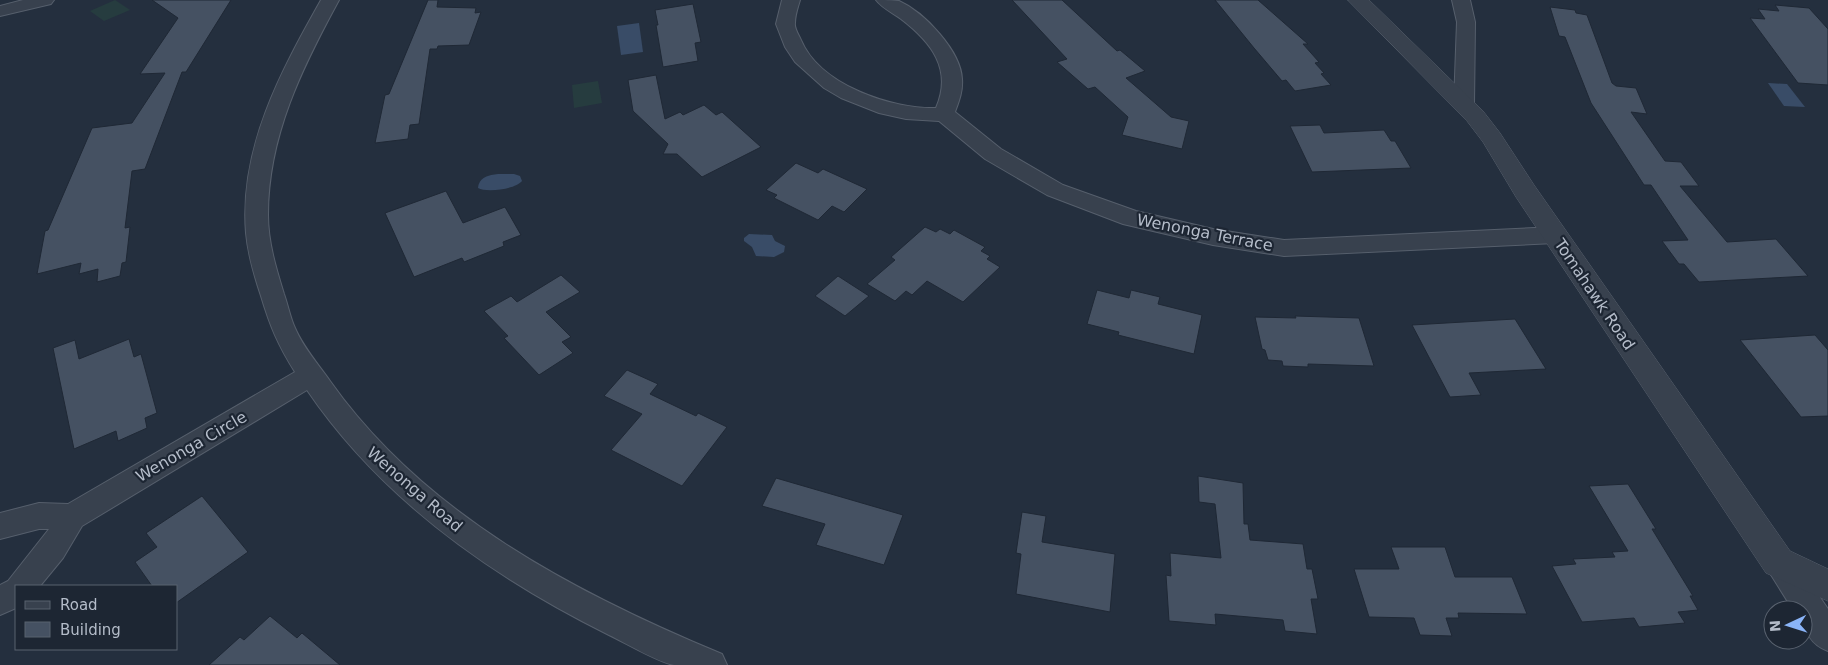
<svg xmlns="http://www.w3.org/2000/svg" width="1828" height="665" font-family="'DejaVu Sans',sans-serif">
<style>
.green{fill:#263c3f}
.water{fill:#394c67}
.building{fill:#455162;stroke:#1f2835}
.lines{fill:none;stroke-linecap:round;stroke-linejoin:round}
.minor-casing{stroke:#565f6c;stroke-width:2}
.tertiary-casing{stroke:#565f6c;stroke-width:1}
.minor{fill:#38414e;fill-rule:evenodd}
.tertiary{fill:#38414e;fill-rule:evenodd}
.labels{text-anchor:middle;stroke-width:4.5;stroke-linejoin:round;paint-order:stroke}
.street-label{font-size:16px;fill:#b4bcc9;stroke:#1d2633}
</style>
<rect width="100%" height="100%" fill="#242f3e"/>
<g class="green">
<path d="M 115,0 L 130,10 L 104,21 L 90,11 Z"/>
<path d="M 598,81 L 602,103 L 574,108 L 572,85 Z"/>
</g>
<g class="water">
<path d="M 639,23 L 643,52 L 621,55 L 617,26 Z"/>
<path d="M 1768,83 L 1787,84 L 1805,107 L 1784,106 Z"/>
<path d="M 498,174 L 514,174 L 520,176 L 522,181 C 516,189 487,193 478,188 C 479,177 489,175 498,174 Z"/>
<path d="M 749,234 L 772,235 L 775,241 L 785,246 L 784,252 L 774,257 L 756,256 L 752,247 L 744,241 L 744,238 Z"/>
</g>
<g class="building">
<path d="M 152,0 L 231,0 L 186,72 L 182,72 L 145,169 L 132,171 L 125,228 L 130,227 L 126,262 L 122,263 L 120,276 L 97,282 L 98,269 L 79,274 L 81,263 L 37,274 L 45,231 L 48,230 L 92,128 L 132,123 L 165,73 L 140,74 L 178,18 Z"/>
<path d="M 428,0 L 438,0 L 437,7 L 476,8 L 475,13 L 481,12 L 469,45 L 438,46 L 437,49 L 430,49 L 419,124 L 410,125 L 408,139 L 375,143 L 385,95 L 389,94 Z"/>
<path d="M 1012,0 L 1062,0 L 1117,51 L 1120,50 L 1145,71 L 1126,78 L 1171,117 L 1189,121 L 1182,149 L 1122,135 L 1128,117 L 1095,87 L 1088,89 L 1057,62 L 1067,59 Z"/>
<path d="M 1215,0 L 1258,0 L 1308,44 L 1303,44 L 1319,62 L 1315,63 L 1324,73 L 1321,74 L 1331,85 L 1295,91 L 1286,80 L 1282,81 L 1254,48 Z"/>
<path d="M 693,4 L 701,42 L 695,43 L 698,61 L 663,67 L 656,25 L 658,25 L 655,10 Z"/>
<path d="M 1775,5 L 1809,8 L 1828,29 L 1828,85 L 1798,83 L 1750,18 L 1765,19 L 1758,9 L 1779,11 Z"/>
<path d="M 1550,7 L 1575,10 L 1576,13 L 1587,15 L 1612,83 L 1616,86 L 1636,88 L 1647,114 L 1631,112 L 1665,161 L 1681,162 L 1699,186 L 1680,186 L 1727,242 L 1776,239 L 1808,276 L 1699,282 L 1684,264 L 1679,264 L 1662,241 L 1688,240 L 1651,185 L 1644,185 L 1591,103 L 1565,37 L 1559,36 Z"/>
<path d="M 656,75 L 665,119 L 680,112 L 683,115 L 704,105 L 716,115 L 722,112 L 761,147 L 702,177 L 677,154 L 663,154 L 668,144 L 633,111 L 628,80 Z"/>
<path d="M 1320,125 L 1324,133 L 1384,130 L 1391,141 L 1395,141 L 1411,168 L 1312,172 L 1290,126 Z"/>
<path d="M 796,163 L 818,173 L 823,169 L 867,189 L 844,212 L 832,206 L 818,220 L 774,198 L 777,195 L 766,190 Z"/>
<path d="M 446,191 L 463,223 L 505,207 L 521,235 L 503,242 L 504,246 L 464,262 L 462,258 L 414,277 L 385,213 Z"/>
<path d="M 925,227 L 936,232 L 940,229 L 950,234 L 954,230 L 985,247 L 981,251 L 990,256 L 987,259 L 1000,267 L 963,302 L 927,281 L 912,295 L 906,291 L 895,301 L 867,284 L 895,260 L 891,257 Z"/>
<path d="M 561,275 L 580,292 L 546,312 L 571,337 L 562,342 L 573,353 L 539,375 L 504,338 L 508,336 L 484,311 L 511,296 L 517,302 Z"/>
<path d="M 838,276 L 869,296 L 845,316 L 815,296 Z"/>
<path d="M 1097,290 L 1129,298 L 1131,290 L 1160,297 L 1158,304 L 1202,315 L 1194,354 L 1118,335 L 1119,332 L 1087,324 Z"/>
<path d="M 1295,316 L 1359,318 L 1374,366 L 1308,364 L 1308,367 L 1283,366 L 1282,361 L 1268,360 L 1265,350 L 1262,349 L 1255,317 L 1296,318 Z"/>
<path d="M 1515,319 L 1546,369 L 1469,373 L 1481,395 L 1450,397 L 1412,325 Z"/>
<path d="M 1815,335 L 1828,350 L 1828,416 L 1801,417 L 1740,340 Z"/>
<path d="M 129,339 L 134,357 L 141,354 L 157,413 L 145,418 L 147,428 L 118,441 L 116,431 L 74,449 L 53,348 L 75,340 L 79,359 Z"/>
<path d="M 627,370 L 658,384 L 650,394 L 696,416 L 698,413 L 727,427 L 682,486 L 611,450 L 642,414 L 604,396 Z"/>
<path d="M 1198,476 L 1243,483 L 1244,524 L 1248,524 L 1250,540 L 1303,544 L 1307,569 L 1312,569 L 1318,599 L 1311,599 L 1317,634 L 1285,631 L 1283,620 L 1215,614 L 1216,625 L 1169,621 L 1166,575 L 1171,576 L 1170,553 L 1221,558 L 1215,504 L 1199,502 Z"/>
<path d="M 776,478 L 903,515 L 884,565 L 816,545 L 825,524 L 762,506 Z"/>
<path d="M 1628,484 L 1656,529 L 1652,529 L 1693,596 L 1690,596 L 1698,610 L 1678,612 L 1685,623 L 1639,627 L 1634,618 L 1582,622 L 1552,566 L 1576,564 L 1573,559 L 1615,557 L 1612,552 L 1628,551 L 1589,486 Z"/>
<path d="M 202,496 L 248,552 L 176,603 L 176,586 L 152,586 L 135,562 L 157,547 L 146,533 Z"/>
<path d="M 1022,512 L 1046,516 L 1042,542 L 1115,554 L 1110,612 L 1016,594 L 1021,554 L 1016,553 Z"/>
<path d="M 1391,547 L 1445,547 L 1455,577 L 1512,577 L 1527,614 L 1458,613 L 1459,618 L 1446,618 L 1452,636 L 1420,635 L 1414,618 L 1369,617 L 1354,569 L 1399,569 Z"/>
<path d="M 270,616 L 297,638 L 302,633 L 340,665 L 209,665 L 240,637 L 244,640 Z"/>
</g>
<g class="lines">
<defs>
<g id="minor">
<path d="M 23,0 L 54,0 L 51,4 L 0,16 L 0,6 Z"/>
<path d="M 321,0 L 339,0 C 302,68 268,136 268,215 C 268,242 276,268 284,294 C 288,305 290,317 295,328 C 303,347 318,364 330,381 C 424,514 575,593 722,654 L 727,665 C 710,665 690,665 674,665 C 657,662 626,643 609,635 C 492,577 381,499 307,390 L 82,526 L 63,558 L 40,586 L 16,586 L 16,608 L 0,615 L 0,585 L 8,581 L 49,529 L 39,529 L 0,539 L 0,513 L 39,503 L 68,504 L 295,372 C 278,345 270,326 261,296 C 254,275 248,255 246,233 C 239,148 281,71 321,0 Z"/>
<path d="M 782,0 L 800,0 C 798,7 795,15 795,23 C 794,28 799,35 801,40 C 820,85 891,109 936,108 C 953,69 931,42 901,19 C 893,13 882,8 876,0 C 883,0 893,0 899,1 C 924,12 961,51 962,79 C 963,91 959,101 955,112 L 1001,149 L 1063,185 L 1136,211 L 1213,229 L 1284,240 L 1555,227 L 1563,229 L 1566,235 L 1563,241 L 1555,243 L 1284,256 L 1213,245 L 1123,224 L 1047,195 L 985,159 L 939,121 L 906,119 L 879,113 L 841,98 L 824,88 L 795,62 L 785,47 L 776,24 Z"/>
<path d="M 1452,0 L 1470,0 L 1475,22 L 1474,104 L 1471,108 L 1464,110 L 1457,108 L 1454,104 L 1457,22 Z"/>
<path d="M 1778,548 L 1789,552 L 1828,609 L 1828,651 C 1809,644 1803,629 1803,610 L 1793,610 L 1763,562 L 1767,552 Z"/>
</g>
<path id="tertiary" d="M 1348,0 L 1369,0 L 1483,111 L 1500,133 L 1534,185 L 1790,551 L 1828,569 L 1828,601 L 1766,573 L 1516,197 L 1483,142 L 1467,121 Z"/>
</defs>
<use href="#minor" class="minor-casing"/>
<use href="#tertiary" class="tertiary-casing"/>
<use href="#minor" class="minor"/>
<use href="#tertiary" class="tertiary"/>
</g>
<g class="labels">
<g class="street-label">
<text transform="translate(1205 232) rotate(11)" y="6">Wenonga Terrace</text>
<text transform="translate(1595 294) rotate(56)" y="6">Tomahawk Road</text>
<text transform="translate(191 446) rotate(-30)" y="6">Wenonga Circle</text>
<text transform="translate(415 489) rotate(41)" y="6">Wenonga Road</text>
</g>
</g>
<rect x="15" y="585" width="162" height="65" fill="#1d2633" stroke="#59626f"/>
<rect x="25" y="601" width="25" height="8" fill="#38414e" stroke="#59626f"/>
<text x="60" y="610" font-size="15" fill="#b4bcc9">Road</text>
<rect x="25" y="622" width="25" height="15" fill="#455162" stroke="#59626f"/>
<text x="60" y="635" font-size="15" fill="#b4bcc9">Building</text>
<g transform="translate(1788 625) rotate(266)"><circle r="24" fill="#1d2633" stroke="#59626f"/>
<path d="M0-4L9 19L0 12L-9 19Z" fill="#8ab4f8"/>
<text y="-8" font-size="14" font-weight="bold" text-anchor="middle" fill="#b4bcc9">N</text>
</g>
</svg>
